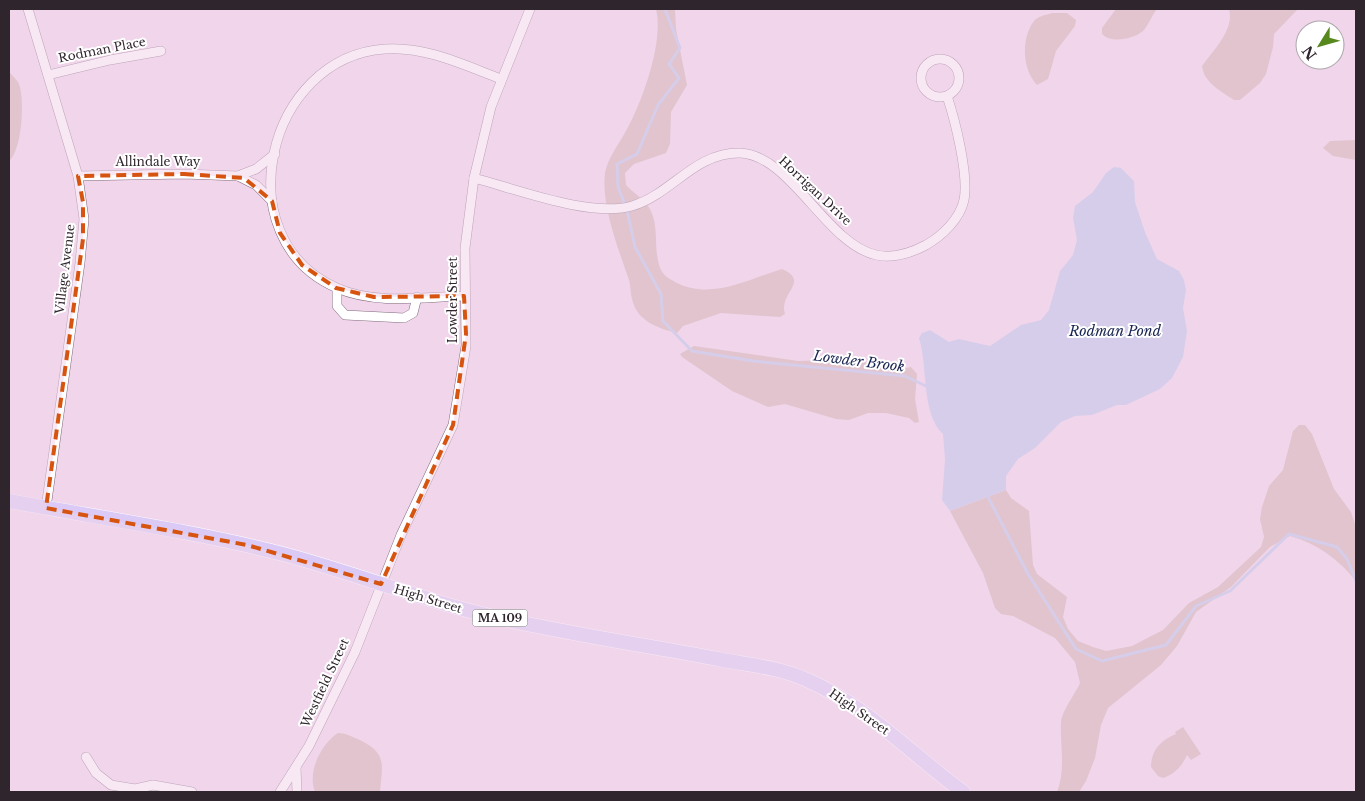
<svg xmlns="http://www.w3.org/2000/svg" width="1365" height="801" font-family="'Libre Baskerville',serif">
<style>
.green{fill:#ceb0a8}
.water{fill:#b7c4e9}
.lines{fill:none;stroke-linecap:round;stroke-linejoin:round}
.stream{stroke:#b7c4e9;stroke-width:3}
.street-casing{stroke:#826a7d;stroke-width:10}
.primary-casing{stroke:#fff;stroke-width:15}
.street{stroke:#fff;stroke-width:9}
.primary{stroke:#dacaf5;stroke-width:14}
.marked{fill:none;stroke:#d6540f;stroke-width:4;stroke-dasharray:10 6;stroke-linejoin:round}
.labels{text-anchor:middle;stroke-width:4;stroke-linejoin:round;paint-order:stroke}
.shield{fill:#fff;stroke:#6d666c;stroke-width:1}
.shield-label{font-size:11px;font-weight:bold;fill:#2f252d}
.street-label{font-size:12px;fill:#2f252d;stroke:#fff}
.water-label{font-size:14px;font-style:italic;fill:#1a2553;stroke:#fff}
</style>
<rect width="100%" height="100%" fill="#f1d6eb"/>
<g class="green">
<path d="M 656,9 L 675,9 L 676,29 L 687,85 L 671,112 L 670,144 L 666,153 L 634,164 L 625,173 L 626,185 C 633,193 643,198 648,206 C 661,225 652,250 661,270 C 664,276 670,279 675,282 C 711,301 748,279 782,269 C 811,282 778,293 785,314 L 780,317 L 721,313 L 683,326 L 677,333 C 657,328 637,321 632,299 C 630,291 631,284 628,277 C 618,248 601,204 605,173 C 608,157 620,143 627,129 C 643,100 664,41 656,9 Z"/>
<path d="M 1116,9 L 1157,9 C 1152,15 1149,24 1144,30 C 1135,39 1111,44 1102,34 L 1102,28 Z"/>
<path d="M 1229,9 L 1298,9 L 1274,34 L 1273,47 L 1266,74 L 1260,83 L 1240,100 L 1234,100 C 1221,91 1204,83 1202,66 C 1213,51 1235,29 1229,9 Z"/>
<path d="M 1052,13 L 1067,13 L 1076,20 L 1075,26 L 1056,51 L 1048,79 L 1037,85 C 1022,69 1021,38 1034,21 C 1038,16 1046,15 1052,13 Z"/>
<path d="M 9,72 C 12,75 17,80 19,84 C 25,100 22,150 9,161 Z"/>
<path d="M 1356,140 L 1356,160 L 1333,156 L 1323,148 L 1330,141 Z"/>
<path d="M 694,346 L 798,361 L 859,359 L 888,372 L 911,367 L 917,374 L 915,399 L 919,422 L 915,423 L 909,418 L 886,413 L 868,413 L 849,420 L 836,419 L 785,404 L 768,407 L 732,391 L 682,357 L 680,354 Z"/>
<path d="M 1299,425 L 1305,425 L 1312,434 L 1334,489 L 1351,512 L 1356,527 L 1356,581 C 1338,559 1318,544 1290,536 L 1270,547 L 1231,587 L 1196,612 L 1177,646 L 1161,665 L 1108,708 L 1101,725 L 1095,758 L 1086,781 L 1079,792 L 1057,792 C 1066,769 1060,746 1061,722 C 1062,711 1075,694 1080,683 L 1075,662 L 1055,638 L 1013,616 L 1001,614 L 995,608 L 983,573 L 950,511 L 1006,490 L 1011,498 L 1029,511 L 1033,565 L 1037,574 L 1067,597 L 1063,617 L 1068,629 L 1078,641 L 1093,647 L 1106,651 L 1132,646 L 1163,630 L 1189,603 L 1218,587 L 1261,547 L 1264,537 L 1260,519 L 1262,507 L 1269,486 L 1283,470 L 1293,431 Z"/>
<path d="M 1183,727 L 1201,754 L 1191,760 L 1187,755 C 1182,766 1175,774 1163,778 L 1158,776 L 1151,767 C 1151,750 1161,740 1176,734 L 1175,732 Z"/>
<path d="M 338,733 C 347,733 352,737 360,740 C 388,754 382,765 380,792 L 315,792 C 307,772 321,744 338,733 Z"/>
</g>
<path class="water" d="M 1114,167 L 1121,168 L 1134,181 L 1135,202 L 1145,232 L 1157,259 L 1179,271 L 1184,280 L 1186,290 L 1183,308 L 1187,331 L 1183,357 L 1172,378 L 1160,389 L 1126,405 L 1117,405 L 1092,415 L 1075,416 L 1061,422 L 1035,448 L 1018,459 L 1006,476 L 1006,490 L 950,511 L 942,500 L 945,459 L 943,434 C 921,414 928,366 919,338 L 922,333 L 930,330 L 949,342 L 959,339 L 990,346 L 1021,325 L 1041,320 L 1049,310 L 1060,271 L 1073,255 L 1077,240 L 1073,218 L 1075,206 L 1093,192 L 1106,173 Z"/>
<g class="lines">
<g class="stream">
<path d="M 665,9 L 680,48 L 669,64 L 679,78 L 658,105 L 637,154 L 617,164 L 618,187 L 627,210 L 635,247 L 661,294 L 663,321 L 692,351 L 753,361 L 905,376 L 930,388"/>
<path d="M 987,495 L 1028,574 L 1076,649 L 1102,661 L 1166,645 L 1196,606 L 1230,591 L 1289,534 L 1337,547 L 1347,559 L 1356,581"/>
</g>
<defs>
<g id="street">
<path d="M 28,9 L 78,176 L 84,219 L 80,263 L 46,508"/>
<circle cx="940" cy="78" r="19"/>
<path d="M 48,75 L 110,60 L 161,51"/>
<path d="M 78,176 L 184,174 L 238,176 L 256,169 L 275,154"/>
<path d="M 238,176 L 256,185 L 272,201"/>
<path d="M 474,178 C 516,189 591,218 632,206 C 672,194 694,153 739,153 C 791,154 825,243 876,255 C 894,259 911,253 926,245 C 942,236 960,219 964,200 C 969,175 955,120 947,96"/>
<path d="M 337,289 L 337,306 L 345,315 L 404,318 L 413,313 L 417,297"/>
<path d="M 464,296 C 424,297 375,305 337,288 C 224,239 266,57 385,49 C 425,46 464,65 501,79"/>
<path d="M 86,757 L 96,773 L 111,785 L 135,789 L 153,785 L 192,792"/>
<path d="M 296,767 L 297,792"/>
<path d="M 280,792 L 309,746 L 355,652 L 401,535 L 453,425 L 466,346 L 465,248 L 474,178 L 491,107 L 530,9"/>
</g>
<path id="primary" d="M 9,501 C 100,518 193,531 283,554 C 359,574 431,604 508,620 C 578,635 648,646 718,659 C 747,665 779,667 807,680 C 867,706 911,754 963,792"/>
</defs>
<use href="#street" class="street-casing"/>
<use href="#primary" class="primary-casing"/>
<use href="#street" class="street"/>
<use href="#primary" class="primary"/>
</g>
<path d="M0 0H1365V801H0ZM 184,174 L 244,178 L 272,201 L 280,233 L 302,265 L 336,288 L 374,297 L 464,296 L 466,334 L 453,425 L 381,584 L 247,545 L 46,508 L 83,239 L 83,202 L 78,176 Z" fill="#f1d6eb" fill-opacity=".55" fill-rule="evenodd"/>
<path class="marked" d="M 184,174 L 244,178 L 272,201 L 280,233 L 302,265 L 336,288 L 374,297 L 464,296 L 466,334 L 453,425 L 381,584 L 247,545 L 46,508 L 83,239 L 83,202 L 78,176 Z"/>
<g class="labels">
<rect class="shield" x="472.5" y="609.5" width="55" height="17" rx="4"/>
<g class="shield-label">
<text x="500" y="622">MA 109</text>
</g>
<g class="street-label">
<text transform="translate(102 50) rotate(-11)" y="4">Rodman Place</text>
<text x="158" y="166">Allindale Way</text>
<text transform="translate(815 191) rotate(43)" y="4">Horrigan Drive</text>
<text transform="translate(65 269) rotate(-83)" y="4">Village Avenue</text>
<text transform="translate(453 300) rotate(-90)" y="4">Lowder Street</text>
<text transform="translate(428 599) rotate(17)" y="4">High Street</text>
<text transform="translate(325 683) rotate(-65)" y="4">Westfield Street</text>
<text transform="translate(859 712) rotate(35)" y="4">High Street</text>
</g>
<g class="water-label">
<text x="1115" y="336">Rodman Pond</text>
<text transform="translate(859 361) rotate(7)" y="5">Lowder Brook</text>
</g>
</g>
<rect width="1365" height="801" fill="none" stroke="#2f252d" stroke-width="20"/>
<g transform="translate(1320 45) rotate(233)"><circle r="24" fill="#ffffff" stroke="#aca8ab"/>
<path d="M0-4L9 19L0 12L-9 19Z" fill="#57881d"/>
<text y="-8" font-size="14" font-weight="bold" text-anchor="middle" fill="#2f252d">N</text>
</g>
</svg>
